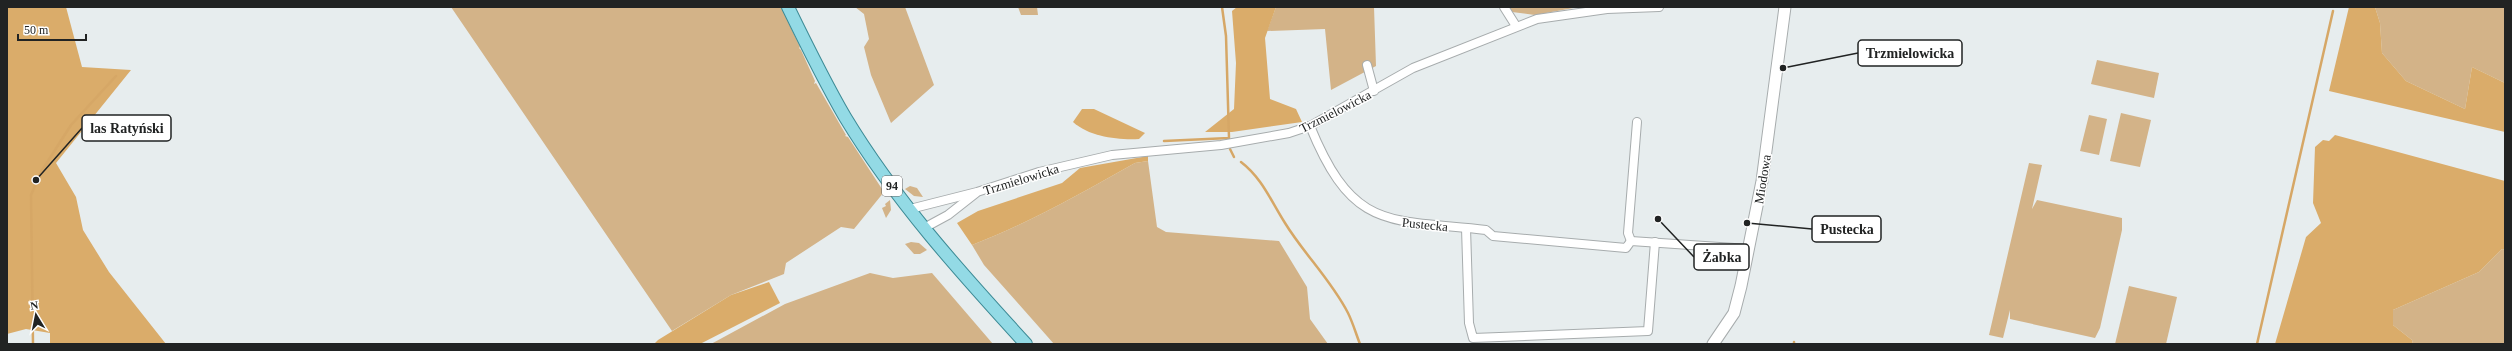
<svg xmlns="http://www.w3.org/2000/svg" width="2512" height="351" font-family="'Times New Roman',serif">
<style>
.green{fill:#d3b388}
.forest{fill:#daac6a}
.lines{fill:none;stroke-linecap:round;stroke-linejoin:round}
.stream{stroke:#d6a766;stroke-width:2.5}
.street-casing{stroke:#a7acad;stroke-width:10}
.secondary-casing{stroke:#a7acad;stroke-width:13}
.primary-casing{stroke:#3c8a95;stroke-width:14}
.street{stroke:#fff;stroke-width:8}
.secondary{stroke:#fff;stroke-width:11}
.primary{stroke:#93dae5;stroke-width:12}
.labels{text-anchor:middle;stroke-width:3;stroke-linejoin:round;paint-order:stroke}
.shield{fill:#fff;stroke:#646565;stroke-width:1}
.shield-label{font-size:12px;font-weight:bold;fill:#212323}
.street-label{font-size:13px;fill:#212323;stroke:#fff}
.leader{fill:none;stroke:#212323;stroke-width:1.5}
.callout-dot{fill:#212323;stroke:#fff;stroke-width:1.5}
.callout{fill:#fff;stroke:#212323;stroke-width:1.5}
.callout-label{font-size:14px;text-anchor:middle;font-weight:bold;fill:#212323}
</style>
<rect width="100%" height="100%" fill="#e7edee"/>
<g class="green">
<path d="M 451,7 L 781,7 L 800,47 L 799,48 L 801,50 L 815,81 L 814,84 L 816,83 L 846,135 L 845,136 L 848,137 L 884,192 L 854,229 L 841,227 L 786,263 L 784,274 L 731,295 L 672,331 Z"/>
<path d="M 855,7 L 905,7 L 934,85 L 891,123 L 871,75 L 864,47 L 869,39 L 864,14 Z"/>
<path d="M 1018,7 L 1037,7 L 1038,15 L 1021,15 Z"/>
<path d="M 1276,7 L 1374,7 L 1376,66 L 1331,90 L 1325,29 L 1267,31 Z"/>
<path d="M 1507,7 L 1579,7 L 1535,15 L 1512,12 Z"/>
<path d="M 2375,7 L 2505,7 L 2505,83 L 2472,67 L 2465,109 L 2406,81 L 2382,53 L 2380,23 Z"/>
<path d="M 2097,60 L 2159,73 L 2154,98 L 2091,84 Z"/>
<path d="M 2121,113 L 2151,120 L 2140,167 L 2110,161 Z"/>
<path d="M 2089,115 L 2107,119 L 2099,155 L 2080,151 Z"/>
<path d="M 1148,161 L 1157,227 L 1166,232 L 1279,241 L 1307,287 L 1310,319 L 1328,344 L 1054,344 L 984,265 L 972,245 C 1029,223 1082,193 1135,163 Z"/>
<path d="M 2029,163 L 2042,165 L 2032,209 L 2037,200 L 2122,218 L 2122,230 L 2100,328 L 2095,338 L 2010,319 L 2010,310 L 2003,338 L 1989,335 Z"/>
<path d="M 910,186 L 917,188 L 923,197 L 914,196 L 905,189 Z"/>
<path d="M 890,200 L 891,210 L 886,218 L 882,208 L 886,206 L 885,204 Z"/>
<path d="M 911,242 L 919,243 L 927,250 L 920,254 L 914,254 L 905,244 Z"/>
<path d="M 2502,249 L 2505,250 L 2505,344 L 2413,344 L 2412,340 L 2393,325 L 2393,310 L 2479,272 Z"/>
<path d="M 870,273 L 893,278 L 932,273 L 993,344 L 711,344 L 785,304 Z"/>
<path d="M 2129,286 L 2177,297 L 2166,344 L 2115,344 Z"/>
</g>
<g class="forest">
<path d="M 7,7 L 66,7 L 82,67 L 131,70 L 56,163 L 76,197 L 83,230 L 109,272 L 166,344 L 50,344 L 50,333 L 26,329 L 7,334 Z"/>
<path d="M 1237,7 L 1276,7 L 1265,38 L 1270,99 L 1296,109 L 1302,122 L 1232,132 L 1205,132 L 1234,109 L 1236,63 L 1232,11 Z"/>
<path d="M 2349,7 L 2375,7 L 2380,23 L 2382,53 L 2406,81 L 2465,109 L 2472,67 L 2505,83 L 2505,132 L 2329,91 Z"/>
<path d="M 1082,109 L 1094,109 L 1145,133 L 1139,139 C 1117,140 1090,137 1073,122 Z"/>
<path d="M 2335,135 L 2505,181 L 2505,250 L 2502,249 L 2479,272 L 2393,310 L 2393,325 L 2412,340 L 2413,344 L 2275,344 L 2306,237 L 2321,223 L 2313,203 L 2315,147 L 2323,140 L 2329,141 Z"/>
<path d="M 1148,156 L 1148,161 L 1135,163 C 1082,193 1029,223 972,245 L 957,223 L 978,211 L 1062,183 L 1080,168 Z"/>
<path d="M 769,282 L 780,303 L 700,344 L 654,344 L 658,340 L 731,295 Z"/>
</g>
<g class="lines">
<g class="stream">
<path d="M 1164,141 L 1229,138 L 1226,36 L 1222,7"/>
<path d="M 1230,149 L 1234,157"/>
<path d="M 1241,162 C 1262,178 1271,201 1285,223 C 1304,254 1331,280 1348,313 C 1353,323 1356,334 1360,344"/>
<path d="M 33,344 L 31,195 L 41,172 L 71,125 L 116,76"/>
<path d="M 1794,344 L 1794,342"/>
<path d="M 2257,344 L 2333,11"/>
</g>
<defs>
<g id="street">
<path d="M 1504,7 L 1516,26"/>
<path d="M 1367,65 L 1374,91"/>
<path d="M 1310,126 C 1353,231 1387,219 1486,230 L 1493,236 L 1626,248 L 1631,241 L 1749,249"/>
<path d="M 910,209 L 977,192 L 1039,172 L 1112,155 L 1221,145 L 1289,133 L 1310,126 L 1413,68 L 1537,19 L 1607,9 L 1659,7"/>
<path d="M 924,228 L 948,215 L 976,193"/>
<path d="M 1466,228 L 1469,323 L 1473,338 L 1648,331 L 1655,242"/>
<path d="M 1631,241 L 1628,233 L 1637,122"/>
</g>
<path id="secondary" d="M 1713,344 L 1734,313 L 1741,286 L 1762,181 L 1785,7"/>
<path id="primary" d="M 788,7 C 806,44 824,81 845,117 C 895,200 961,273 1026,344"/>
</defs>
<use href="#street" class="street-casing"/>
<use href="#secondary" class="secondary-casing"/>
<use href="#primary" class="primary-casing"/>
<use href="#street" class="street"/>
<use href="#secondary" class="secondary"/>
<use href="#primary" class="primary"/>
</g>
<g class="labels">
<rect class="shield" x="882" y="176" width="20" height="20" rx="3"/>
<g class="shield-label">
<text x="892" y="190">94</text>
</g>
<g class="street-label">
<text transform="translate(1335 111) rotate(-27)" y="5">Trzmielowicka</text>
<text transform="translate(1021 179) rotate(-17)" y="5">Trzmielowicka</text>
<text transform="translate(1762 179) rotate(-81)" y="5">Miodowa</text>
<text transform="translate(1425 224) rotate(6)" y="5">Pustecka</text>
</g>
</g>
<path class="leader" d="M1783 68L1858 53M36 180L82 128M1747 223L1812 229M1658 219L1694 257"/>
<g class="callout-dot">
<circle cx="1783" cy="68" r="4"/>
<circle cx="36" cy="180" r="4"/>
<circle cx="1747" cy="223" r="4"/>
<circle cx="1658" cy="219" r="4"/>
</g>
<g class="callout">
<rect x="1858" y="40" width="104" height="26" rx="4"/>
<rect x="82" y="115" width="89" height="26" rx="4"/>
<rect x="1812" y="216" width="69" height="26" rx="4"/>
<rect x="1694" y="244" width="55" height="26" rx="4"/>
</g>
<g class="callout-label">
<text x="1910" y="58">Trzmielowicka</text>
<text x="127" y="133">las Ratyński</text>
<text x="1847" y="234">Pustecka</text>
<text x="1722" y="262">Żabka</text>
</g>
<rect width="2512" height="351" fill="none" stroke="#212323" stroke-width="16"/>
<g transform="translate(36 315) rotate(350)" stroke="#ffffff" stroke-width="3" paint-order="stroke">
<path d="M0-3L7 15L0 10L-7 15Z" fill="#212323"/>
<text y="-6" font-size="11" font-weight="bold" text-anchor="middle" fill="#212323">N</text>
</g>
<path d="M18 34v6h68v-6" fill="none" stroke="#212323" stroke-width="2"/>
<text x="24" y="34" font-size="12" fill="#212323" stroke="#ffffff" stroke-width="3" paint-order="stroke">50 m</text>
</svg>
